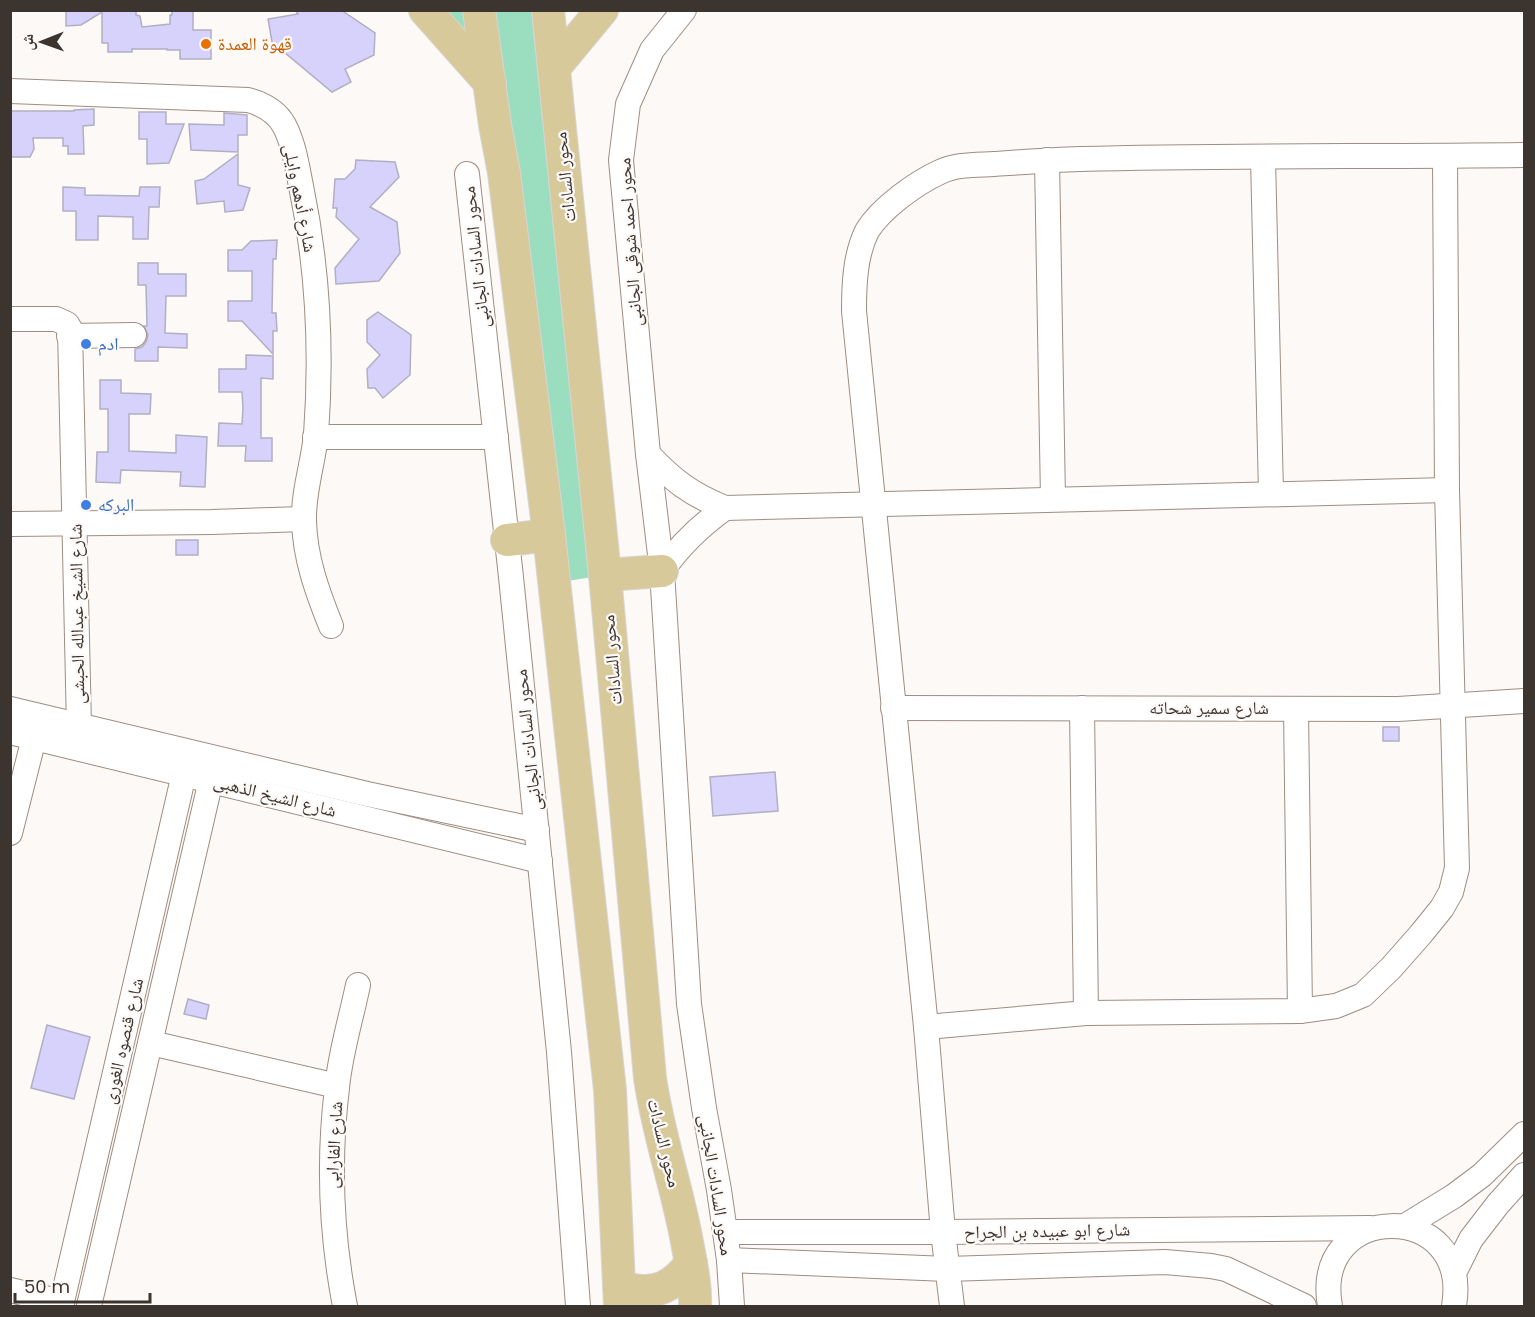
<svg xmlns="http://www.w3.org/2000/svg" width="1535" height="1317" font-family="Poppins,'Noto Naskh Arabic',sans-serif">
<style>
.green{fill:#9bdebf}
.building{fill:#d6d2fc;stroke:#b0afc3;stroke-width:1.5}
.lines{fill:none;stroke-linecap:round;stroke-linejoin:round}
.minor-casing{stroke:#9e8d80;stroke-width:26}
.major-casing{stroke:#d8d6d5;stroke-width:34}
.minor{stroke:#fff;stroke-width:24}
.major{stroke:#d8c99b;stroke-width:32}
.food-dot{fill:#e8710a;stroke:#fdf9f7;stroke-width:2}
.shop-dot{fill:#3f7fe0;stroke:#fdf9f7;stroke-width:2}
.labels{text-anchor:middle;stroke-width:4.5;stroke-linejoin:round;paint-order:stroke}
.food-label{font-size:18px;fill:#c56008;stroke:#fdf9f7;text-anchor:start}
.street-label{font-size:18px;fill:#3c342f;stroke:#fdf9f7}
.shop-label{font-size:18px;fill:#366cbe;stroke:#fdf9f7;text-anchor:start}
</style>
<rect width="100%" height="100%" fill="#fdf9f7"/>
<path class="green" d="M 425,11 L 547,11 L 605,575 L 555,583 L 490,83 Z"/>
<g class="building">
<path d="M 66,10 L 136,10 L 136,15 L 140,16 L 142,27 L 170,24 L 170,15 L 172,15 L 172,10 L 193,10 L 193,30 L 211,30 L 211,59 L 180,59 L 180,50 L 167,50 L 167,49 L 132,49 L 132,52 L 108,52 L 108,43 L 102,43 L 102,12 L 81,25 L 66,26 Z"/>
<path d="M 295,10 L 341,10 L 375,33 L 374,55 L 345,69 L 351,82 L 332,92 L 272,42 L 268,19 L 298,14 Z"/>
<path d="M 94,109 L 94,125 L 83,126 L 84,154 L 68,154 L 68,146 L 63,146 L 63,138 L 33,138 L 34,149 L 30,157 L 10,157 L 10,111 L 74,111 L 74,110 Z"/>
<path d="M 139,112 L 166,112 L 166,124 L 184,124 L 169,163 L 147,164 L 147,139 L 139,139 Z"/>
<path d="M 224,113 L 247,115 L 247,135 L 238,135 L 238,152 L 191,150 L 189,124 L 224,125 Z"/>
<path d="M 238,154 L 238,185 L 250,188 L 243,210 L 225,212 L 224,201 L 197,204 L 195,181 L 204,179 Z"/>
<path d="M 356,160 L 395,162 L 399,177 L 370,207 L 397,222 L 400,253 L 379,281 L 336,284 L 335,268 L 359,239 L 336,217 L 337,208 L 333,208 L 335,179 L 345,179 L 355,169 Z"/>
<path d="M 63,187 L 85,188 L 85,195 L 139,196 L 140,187 L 160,187 L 159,207 L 149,207 L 148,239 L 133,239 L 133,217 L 98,216 L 98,240 L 76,240 L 76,211 L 63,211 Z"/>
<path d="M 277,240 L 276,259 L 273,259 L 272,313 L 276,313 L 277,331 L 273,331 L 273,354 L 242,321 L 228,321 L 228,301 L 252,301 L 252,271 L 228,271 L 228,250 L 242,250 L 251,241 Z"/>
<path d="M 138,263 L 158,263 L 158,274 L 186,274 L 186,296 L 166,296 L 165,333 L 187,334 L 187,348 L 158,347 L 158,361 L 135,361 L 135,349 L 142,347 L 146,342 L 148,335 L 144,326 L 147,326 L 146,285 L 138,285 Z"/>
<path d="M 378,312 L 411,335 L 410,375 L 383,398 L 375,388 L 368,388 L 367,369 L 380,355 L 367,342 L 367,320 Z"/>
<path d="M 246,355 L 273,356 L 273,379 L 261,378 L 261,438 L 272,438 L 272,461 L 245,461 L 246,446 L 218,446 L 219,423 L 242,424 L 243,408 L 242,392 L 219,392 L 219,369 L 246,369 Z"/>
<path d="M 100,380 L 121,380 L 121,393 L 151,394 L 150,414 L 129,414 L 129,451 L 176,453 L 176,435 L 207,437 L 205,487 L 180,486 L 181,472 L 121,470 L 120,483 L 96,482 L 97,452 L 108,452 L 108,409 L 100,409 Z"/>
<rect x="176" y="540" width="22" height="15"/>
<rect x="1383" y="727" width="16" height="14"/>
<path d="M 775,772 L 778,811 L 713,816 L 710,777 Z"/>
<path d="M 188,999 L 209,1005 L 206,1019 L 184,1014 Z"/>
<path d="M 47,1025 L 90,1037 L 74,1099 L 31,1088 Z"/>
</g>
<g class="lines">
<defs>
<g id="minor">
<path d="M 684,10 L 652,50 L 628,104 L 621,160 L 648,454 L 662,571 L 689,1004 L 704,1108 L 719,1190 L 729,1260 L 732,1306"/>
<path d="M 10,91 L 248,100 C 263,104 276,111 284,125 C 294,144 297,166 301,186 C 318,268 322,353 316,435 C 313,464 303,492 304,521 C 305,558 317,591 331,626"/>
<path d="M 1263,158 L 1271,493"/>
<path d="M 1047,160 L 1053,499"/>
<path d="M 467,174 L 511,577 L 559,1052 L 578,1306"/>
<path d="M 10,319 L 56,319 L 67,324 L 70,329 L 79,727 L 78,742"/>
<path d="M 69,336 L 134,335"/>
<path d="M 315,437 L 496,437"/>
<path d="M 648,454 C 672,480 692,495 725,508 L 1447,490"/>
<path d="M 10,524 L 212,522 L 304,519"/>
<path d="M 662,571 C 679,546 700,526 725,508"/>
<path d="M 893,708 L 1398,709 L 1524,701"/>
<path d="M 1082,708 L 1086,1013"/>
<path d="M 10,709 L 367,794 L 537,830"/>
<path d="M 1296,709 L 1300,1011"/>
<path d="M 10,732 L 540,861"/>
<path d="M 10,833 L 34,738"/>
<path d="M 926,1027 L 1086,1013 L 1300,1011 L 1336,1006 L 1363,995 L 1391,968 L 1421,934 L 1442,908 L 1451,892 L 1457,868 L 1447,490 L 1445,156"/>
<path d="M 151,1043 L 337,1086"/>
<path d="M 1405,1226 L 1454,1196 L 1482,1175 L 1524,1134"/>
<path d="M 725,1232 L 943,1232 L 1370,1228"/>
<path d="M 729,1260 L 947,1269 L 1165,1262 L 1211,1266 L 1226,1269 L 1304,1306"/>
<path d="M 1454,1273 L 1471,1239 L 1498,1204 L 1524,1175"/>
<path d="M 10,1290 L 62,1302"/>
<path d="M 61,1306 L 184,774"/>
<path d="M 89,1306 L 211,780"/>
<path d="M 345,1306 C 331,1234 328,1162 337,1088 C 340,1054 351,1019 358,985"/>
<path d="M 952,1306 L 943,1232 L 926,1027 L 854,311 C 854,285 855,255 867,231 C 881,208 916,183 940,172 C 957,164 976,165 994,164 C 1023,162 1051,160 1080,159 C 1228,155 1376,157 1524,155"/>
<path d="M 1330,1306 C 1311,1200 1472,1199 1454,1306"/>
</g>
<g id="major">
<path d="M 425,10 L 490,83"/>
<path d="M 479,10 L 495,125 L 504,173 L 549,535 L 610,1090 L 620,1306"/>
<path d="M 548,10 L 605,575 L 650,1078 C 658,1134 677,1187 687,1242 C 691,1263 696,1285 695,1306"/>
<path d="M 554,68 L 602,10"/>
<path d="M 507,540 L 549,535"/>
<path d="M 605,575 L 662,571"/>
<path d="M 619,1286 C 650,1297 672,1290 691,1263"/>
</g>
</defs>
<use href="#minor" class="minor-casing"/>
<use href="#major" class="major-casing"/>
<use href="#minor" class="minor"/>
<use href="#major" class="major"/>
</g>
<circle class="food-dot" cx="206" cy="44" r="6"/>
<g class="shop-dot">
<circle cx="86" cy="344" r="6"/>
<circle cx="86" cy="505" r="6"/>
</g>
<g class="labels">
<g class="food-label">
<text x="218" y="50">قهوة العمدة</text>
</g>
<g class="street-label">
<text transform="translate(565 177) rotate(-96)" y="6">محور السادات</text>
<text transform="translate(300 198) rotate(79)" y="6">شارع أدهم وايلى</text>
<text transform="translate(630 242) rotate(-94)" y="6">محور احمد شوقى الجانبى</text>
<text transform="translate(476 257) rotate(-96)" y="6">محور السادات الجانبى</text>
<text transform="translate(77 614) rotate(-91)" y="6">شارع الشيخ عبدالله الحبشى</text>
<text transform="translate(612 660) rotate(-95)" y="6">محور السادات</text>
<text x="1209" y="714">شارع سمير شحاته</text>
<text transform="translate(528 740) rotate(-96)" y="6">محور السادات الجانبى</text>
<text transform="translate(275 796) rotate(14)" y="6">شارع الشيخ الذهبى</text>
<text transform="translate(123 1041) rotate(-77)" y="6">شارع قنصوه الغورى</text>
<text transform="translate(664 1143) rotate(76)" y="6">محور السادات</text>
<text transform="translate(334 1145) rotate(-87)" y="6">شارع الفارابى</text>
<text transform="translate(716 1185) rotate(81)" y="6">محور السادات الجانبى</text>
<text transform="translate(1047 1231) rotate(-1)" y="6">شارع ابو عبيده بن الجراح</text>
</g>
<g class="shop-label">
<text x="98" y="350">ادم</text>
<text x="98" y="511">البركه</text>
</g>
</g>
<rect width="1535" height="1317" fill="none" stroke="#3c342f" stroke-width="24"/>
<g transform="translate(42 42) rotate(269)" stroke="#fdf9f7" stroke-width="4.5" paint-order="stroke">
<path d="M0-4.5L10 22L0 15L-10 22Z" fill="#3c342f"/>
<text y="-9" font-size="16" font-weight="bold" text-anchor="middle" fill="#3c342f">ش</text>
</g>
<path d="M15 1293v9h135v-9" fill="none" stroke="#3c342f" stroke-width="3"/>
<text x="24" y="1293" font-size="18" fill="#3c342f" stroke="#fdf9f7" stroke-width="4.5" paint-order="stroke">50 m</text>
</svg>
